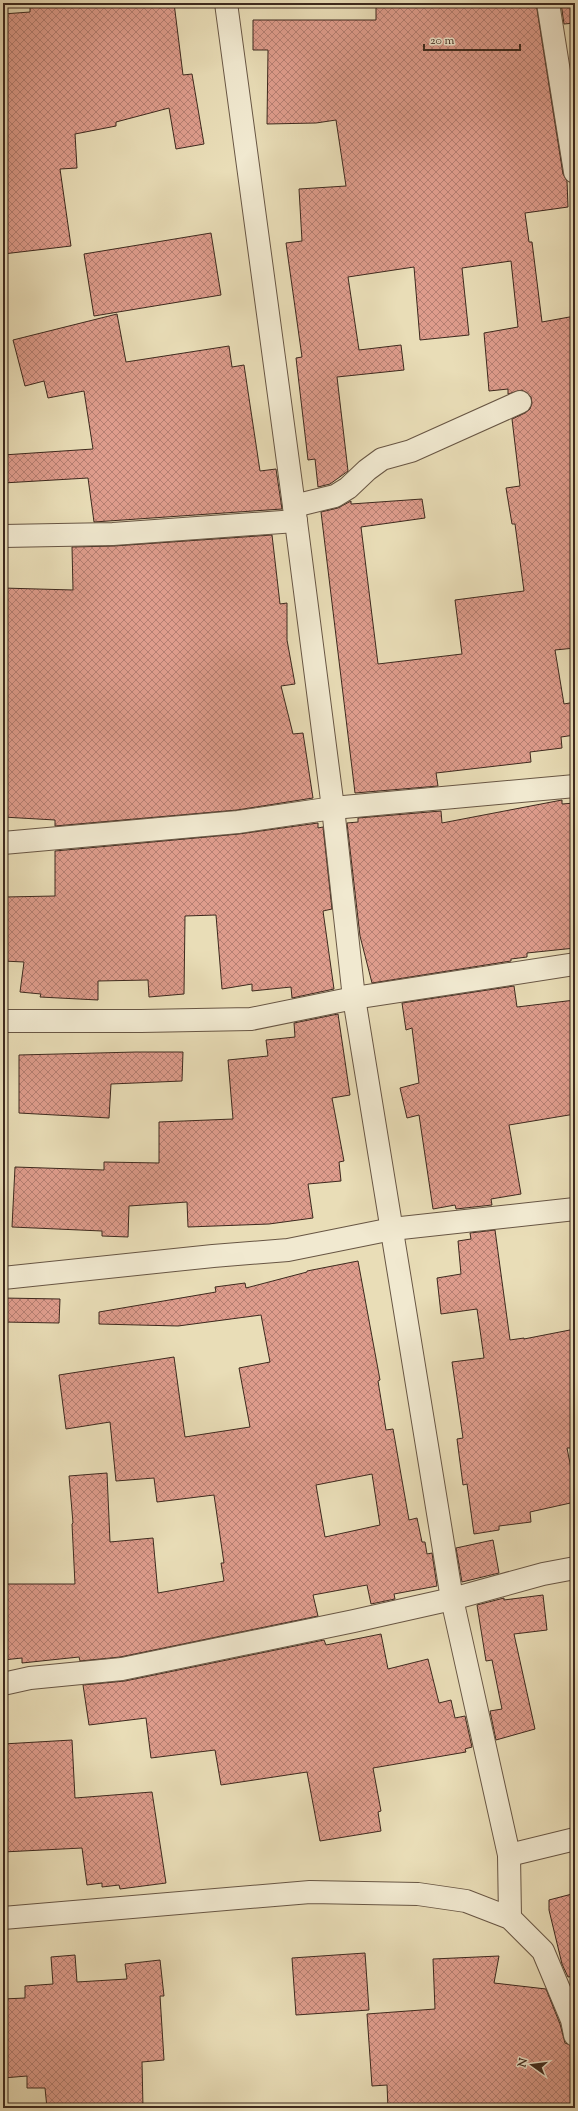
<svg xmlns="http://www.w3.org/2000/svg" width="578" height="2111" font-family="'Sorts Mill Goudy',serif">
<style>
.building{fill:url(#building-cross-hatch);stroke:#3d291e;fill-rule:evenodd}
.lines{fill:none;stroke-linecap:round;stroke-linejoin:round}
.minor-casing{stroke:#685644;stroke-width:24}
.tertiary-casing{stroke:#685644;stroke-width:24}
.minor{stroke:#f1e9d0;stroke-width:22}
.tertiary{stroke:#f1e9d0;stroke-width:22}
</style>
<defs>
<pattern id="building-cross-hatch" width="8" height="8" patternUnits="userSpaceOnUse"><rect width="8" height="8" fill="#de9c8c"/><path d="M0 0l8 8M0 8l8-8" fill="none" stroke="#b57f72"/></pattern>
</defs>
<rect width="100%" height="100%" fill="#e9ddb7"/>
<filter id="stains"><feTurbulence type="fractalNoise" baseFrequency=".005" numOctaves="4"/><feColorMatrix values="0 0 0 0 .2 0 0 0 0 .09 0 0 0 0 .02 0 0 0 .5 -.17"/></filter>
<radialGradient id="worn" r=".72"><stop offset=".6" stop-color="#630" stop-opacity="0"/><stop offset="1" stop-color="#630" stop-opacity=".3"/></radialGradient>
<g class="building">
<path d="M 30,3 L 174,3 L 183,75 L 192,74 L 204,144 L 176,149 L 169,108 L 116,122 L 116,126 L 75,134 L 77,168 L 60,169 L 71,246 L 3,254 L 3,14 L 30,12 Z"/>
<path d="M 376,3 L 536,3 L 563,174 L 567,181 L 568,207 L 525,213 L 529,242 L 532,242 L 542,322 L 575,316 L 575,648 L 555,650 L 564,704 L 575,702 L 575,735 L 561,737 L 562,748 L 530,752 L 531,762 L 436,773 L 438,786 L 355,793 L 321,512 L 338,508 L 351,501 L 351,504 L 422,499 L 425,518 L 361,527 L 378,664 L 462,654 L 455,600 L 524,591 L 515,524 L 512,524 L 506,488 L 520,486 L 512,419 L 525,413 L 530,409 L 532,403 L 531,397 L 522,390 L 508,394 L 508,389 L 489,391 L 484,333 L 518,327 L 511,261 L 462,268 L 469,335 L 420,340 L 414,267 L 348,277 L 359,350 L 401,345 L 404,370 L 337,377 L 348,471 L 330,484 L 318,487 L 315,459 L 308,460 L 296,358 L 302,357 L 286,243 L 302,241 L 299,189 L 346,186 L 336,120 L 316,123 L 267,124 L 268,50 L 253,50 L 253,20 L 376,20 Z"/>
<path d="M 561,3 L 575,3 L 575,23 L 564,24 Z"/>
<path d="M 211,233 L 221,295 L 94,316 L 84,254 Z"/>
<path d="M 117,314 L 126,362 L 229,346 L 232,367 L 244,365 L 260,471 L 276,469 L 282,509 L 94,522 L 88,478 L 3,483 L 3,455 L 93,449 L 84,391 L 48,398 L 44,381 L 25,386 L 13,340 Z"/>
<path d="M 272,535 L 280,604 L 287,603 L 287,640 L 295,684 L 281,686 L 293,734 L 303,733 L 313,798 L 237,810 L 55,826 L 55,820 L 3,817 L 3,588 L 73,590 L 72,547 L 114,546 Z"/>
<path d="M 562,800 L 562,804 L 575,803 L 575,948 L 527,953 L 527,957 L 511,959 L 511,961 L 372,983 L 360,936 L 347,823 L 358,822 L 358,818 L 441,811 L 442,823 Z"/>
<path d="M 318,823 L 318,828 L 323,827 L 332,909 L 323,911 L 334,989 L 292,998 L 291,987 L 252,991 L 252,984 L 222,989 L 216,915 L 185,916 L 184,994 L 149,997 L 148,980 L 98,981 L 98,1000 L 40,997 L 41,994 L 20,992 L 24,962 L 3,961 L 5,897 L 55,896 L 55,851 L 239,834 Z"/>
<path d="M 514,986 L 517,1007 L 575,1000 L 575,1114 L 509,1125 L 521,1194 L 491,1199 L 492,1205 L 456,1209 L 455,1205 L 433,1209 L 419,1115 L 407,1118 L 400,1088 L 419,1083 L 412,1028 L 406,1030 L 402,1003 Z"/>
<path d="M 338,1014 L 350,1095 L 332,1098 L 344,1161 L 339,1162 L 341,1181 L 308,1184 L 313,1218 L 269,1224 L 188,1227 L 187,1202 L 129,1206 L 128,1237 L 102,1236 L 102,1231 L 12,1227 L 15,1167 L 104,1170 L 104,1162 L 159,1163 L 159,1122 L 233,1119 L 228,1060 L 268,1056 L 266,1040 L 295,1037 L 294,1023 Z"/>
<path d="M 136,1052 L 183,1052 L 182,1081 L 111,1084 L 109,1118 L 19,1113 L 19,1055 Z"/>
<path d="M 495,1230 L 510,1340 L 524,1338 L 524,1339 L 575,1329 L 575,1448 L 567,1448 L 575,1489 L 575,1502 L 530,1512 L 531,1522 L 499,1526 L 499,1530 L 474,1534 L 467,1484 L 463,1485 L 457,1439 L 463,1438 L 452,1362 L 484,1358 L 477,1309 L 441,1314 L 437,1278 L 461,1274 L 458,1241 L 471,1239 L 470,1233 Z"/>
<path d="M 358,1261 L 380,1380 L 378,1381 L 386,1430 L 393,1429 L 409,1520 L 417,1518 L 422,1542 L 425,1542 L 427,1554 L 432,1553 L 437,1586 L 394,1594 L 395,1599 L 371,1604 L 367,1585 L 313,1595 L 318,1616 L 120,1657 L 80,1661 L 79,1657 L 22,1663 L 22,1658 L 3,1660 L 3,1584 L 75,1584 L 72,1524 L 73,1523 L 69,1476 L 107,1473 L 110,1542 L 153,1538 L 158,1593 L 224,1581 L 221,1563 L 224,1563 L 214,1495 L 157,1502 L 154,1478 L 116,1481 L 110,1422 L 66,1429 L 59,1375 L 174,1357 L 185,1437 L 250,1427 L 239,1368 L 270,1362 L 261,1315 L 178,1326 L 99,1324 L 99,1312 L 216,1292 L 215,1287 L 245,1283 L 246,1288 L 307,1272 L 307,1271 ZM 372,1474 L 380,1525 L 325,1537 L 316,1485 Z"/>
<path d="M 3,1298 L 60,1299 L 59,1323 L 3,1322 Z"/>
<path d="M 493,1540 L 499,1573 L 462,1582 L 456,1548 Z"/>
<path d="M 543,1595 L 547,1630 L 514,1634 L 535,1729 L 496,1740 L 490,1711 L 502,1709 L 492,1660 L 486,1661 L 477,1605 L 504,1598 L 504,1600 Z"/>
<path d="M 381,1634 L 388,1669 L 428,1659 L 439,1703 L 451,1700 L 455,1718 L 465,1716 L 472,1747 L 465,1749 L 466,1752 L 373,1768 L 381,1811 L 378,1812 L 381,1831 L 320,1841 L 307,1772 L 221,1785 L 215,1750 L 151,1758 L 146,1718 L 89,1725 L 83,1685 L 125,1681 L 324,1640 L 326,1645 Z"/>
<path d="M 72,1740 L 75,1798 L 152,1792 L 166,1883 L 120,1889 L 119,1885 L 102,1887 L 102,1883 L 87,1885 L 82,1848 L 3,1852 L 3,1744 Z"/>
<path d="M 572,1894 L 575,1908 L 575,1976 L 568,1977 L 562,1964 L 549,1910 L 549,1900 Z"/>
<path d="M 365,1953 L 369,2010 L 296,2015 L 292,1958 Z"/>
<path d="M 75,1955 L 77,1982 L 127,1979 L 125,1964 L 160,1960 L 164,1996 L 160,1996 L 164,2060 L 142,2062 L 143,2108 L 47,2108 L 45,2088 L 27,2088 L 27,2076 L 3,2078 L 3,1999 L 25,1998 L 25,1986 L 53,1984 L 51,1957 Z"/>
<path d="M 499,1956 L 494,1983 L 546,1989 L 560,2024 L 565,2043 L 575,2047 L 575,2108 L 388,2108 L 387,2085 L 372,2086 L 367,2014 L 435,2009 L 433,1959 Z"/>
</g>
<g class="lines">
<defs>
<g id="minor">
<path d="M 548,3 L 575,172"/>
<path d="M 294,506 L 335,496 L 348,488 L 367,470 L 382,459 L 411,451 L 520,402"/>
<path d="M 3,536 L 113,534 L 296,521"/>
<path d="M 3,843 L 238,822 L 333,808 L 575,786"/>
<path d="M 3,1021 L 141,1021 L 251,1019 L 354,998 L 575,964"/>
<path d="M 3,1278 L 213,1256 L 288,1250 L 392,1229 L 575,1209"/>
<path d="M 3,1684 L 30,1678 L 122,1669 L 354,1621 L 452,1599 L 543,1574 L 575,1568"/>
<path d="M 509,1855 L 575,1839"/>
</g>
<g id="tertiary">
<path d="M 226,3 L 294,506 L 333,808 L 354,998 L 452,1599 L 509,1855 L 510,1918"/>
<path d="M 3,1918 L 310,1892 L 418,1894 L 466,1901 L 510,1918 L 543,1951 L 572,2020 L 575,2035"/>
</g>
</defs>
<use href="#minor" class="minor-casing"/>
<use href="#tertiary" class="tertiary-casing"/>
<use href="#minor" class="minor"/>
<use href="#tertiary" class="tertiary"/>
</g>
<rect width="578" height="2111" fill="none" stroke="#e9ddb7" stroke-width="16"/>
<rect x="4" y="4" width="570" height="2103" fill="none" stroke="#3d291e" stroke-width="2"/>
<rect x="8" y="8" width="562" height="2095" fill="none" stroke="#3d291e"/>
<g transform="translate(532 2065) rotate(284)" stroke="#f1e9d0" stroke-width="3" paint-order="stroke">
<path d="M0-3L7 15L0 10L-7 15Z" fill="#3d291e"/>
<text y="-6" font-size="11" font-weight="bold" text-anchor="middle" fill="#3d291e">N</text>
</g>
<path d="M424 44v6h96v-6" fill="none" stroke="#3d291e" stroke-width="2"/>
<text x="430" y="44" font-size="12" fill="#3d291e" stroke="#f1e9d0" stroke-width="3" paint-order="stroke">20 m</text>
<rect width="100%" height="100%" filter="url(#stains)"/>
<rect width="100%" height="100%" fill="url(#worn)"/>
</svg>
